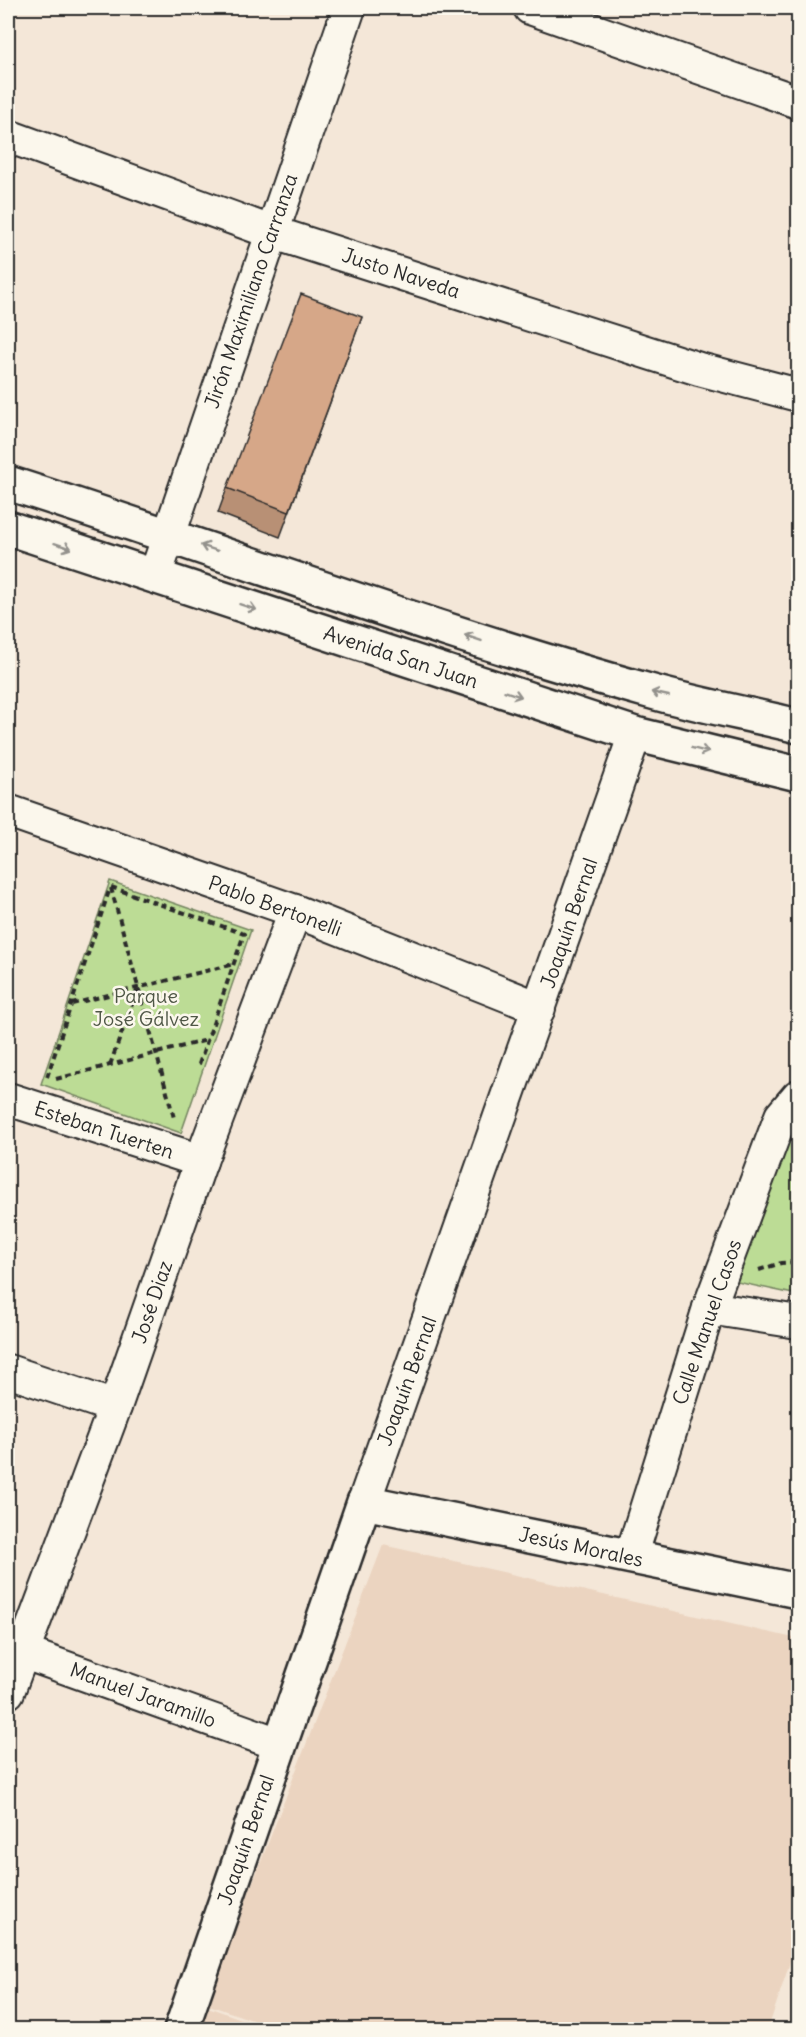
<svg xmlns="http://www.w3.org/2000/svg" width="806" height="2037" font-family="Delius,sans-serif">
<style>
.built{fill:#ebd4c0}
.green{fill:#bcdc95;stroke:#748460;stroke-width:1.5}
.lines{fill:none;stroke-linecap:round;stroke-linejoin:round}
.minor-casing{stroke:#2b2b2b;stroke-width:36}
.tertiary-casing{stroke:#2b2b2b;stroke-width:38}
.secondary-casing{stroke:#2b2b2b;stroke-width:38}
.path{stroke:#2b2b2b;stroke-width:4;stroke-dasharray:6 4.5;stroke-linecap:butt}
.minor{stroke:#fbf7ec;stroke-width:32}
.tertiary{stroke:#fbf7ec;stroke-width:33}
.secondary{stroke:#fbf7ec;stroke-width:33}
.wall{fill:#b89075;stroke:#2b2b2b;stroke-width:1.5}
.building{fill:#d6a788;stroke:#2b2b2b;stroke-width:1.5}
.oneway{stroke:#93918c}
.labels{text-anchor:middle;stroke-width:5;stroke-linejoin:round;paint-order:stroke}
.street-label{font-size:20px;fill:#2b2b2b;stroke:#fbf7ec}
.park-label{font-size:20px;fill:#4f5746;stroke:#fbf7ec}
</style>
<rect width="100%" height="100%" fill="#f4e7d8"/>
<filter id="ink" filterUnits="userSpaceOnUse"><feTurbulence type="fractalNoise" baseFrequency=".0167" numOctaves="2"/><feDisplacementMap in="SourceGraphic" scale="12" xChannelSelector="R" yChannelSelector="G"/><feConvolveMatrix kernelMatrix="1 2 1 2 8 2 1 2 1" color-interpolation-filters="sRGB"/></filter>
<g filter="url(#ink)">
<g class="built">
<path d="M 383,1545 L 798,1639 L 798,1938 L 768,2029 L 281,2030 L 206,2004 Z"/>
<path d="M 205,2006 L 269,2029 L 197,2030 Z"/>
</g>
<g class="green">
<path d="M 110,881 L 251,930 L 181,1133 L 41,1084 Z"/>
<path d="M 798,1108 L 798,1295 L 737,1282 L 788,1121 Z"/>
</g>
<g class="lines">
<defs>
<g id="minor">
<path d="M 530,8 L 798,102"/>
<path d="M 8,136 L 271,232 L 699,369 L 798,395"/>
<path d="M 155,576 L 349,8"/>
<path d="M 8,811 L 295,911 L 539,1008"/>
<path d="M 8,1099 L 201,1161"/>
<path d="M 709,1308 L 798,1322"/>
<path d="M 8,1371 L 115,1407"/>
<path d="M 364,1502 L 635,734"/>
<path d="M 631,1557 L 709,1308 L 781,1116 L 798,1096"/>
<path d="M 8,1647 L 279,1744"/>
<path d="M 8,1692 L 115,1407 L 201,1161 L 295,911"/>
</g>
<path id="tertiary" d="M 181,2030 L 364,1502 L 798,1591"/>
<g id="secondary">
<path d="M 8,483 C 222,551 432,631 649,691 C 698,705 749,714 798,726"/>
<path d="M 8,528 L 635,734 L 798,774"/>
</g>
</defs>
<use href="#minor" class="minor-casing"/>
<use href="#tertiary" class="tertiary-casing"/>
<use href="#secondary" class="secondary-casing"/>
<g class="path">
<path d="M 111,887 L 244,934 L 198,1067"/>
<path d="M 111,888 L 174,1118"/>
<path d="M 72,1004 L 234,964"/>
<path d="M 110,1065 L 138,988"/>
<path d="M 47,1077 L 110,888"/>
<path d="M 56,1079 L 207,1040"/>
<path d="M 759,1270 L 781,1263 L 798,1262"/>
</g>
<use href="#minor" class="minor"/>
<use href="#tertiary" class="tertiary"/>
<use href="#secondary" class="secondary"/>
</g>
<path class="wall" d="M 362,317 L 280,537 L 218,513 L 227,488 Z"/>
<path class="building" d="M 301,294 L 362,317 L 289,512 L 227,488 Z"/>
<defs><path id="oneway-shaft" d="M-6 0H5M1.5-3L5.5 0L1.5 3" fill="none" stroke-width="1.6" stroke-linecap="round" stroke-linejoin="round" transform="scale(1.5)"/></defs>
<g class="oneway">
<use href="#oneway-shaft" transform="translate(63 546) rotate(18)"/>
<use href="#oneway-shaft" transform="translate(209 548) rotate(-161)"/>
<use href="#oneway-shaft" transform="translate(248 607) rotate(18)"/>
<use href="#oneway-shaft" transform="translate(473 638) rotate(-161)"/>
<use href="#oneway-shaft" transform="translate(513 694) rotate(18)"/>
<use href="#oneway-shaft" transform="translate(660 694) rotate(-167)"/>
<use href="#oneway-shaft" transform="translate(700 750) rotate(14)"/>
</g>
</g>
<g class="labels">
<g class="street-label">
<text transform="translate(401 273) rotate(18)" y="7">Justo Naveda</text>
<text transform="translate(251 291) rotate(-71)" y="7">Jirón Maximiliano Carranza</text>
<text transform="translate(401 657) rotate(18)" y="7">Avenida San Juan</text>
<text transform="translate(275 906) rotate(20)" y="7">Pablo Bertonelli</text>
<text transform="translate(569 923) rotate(-71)" y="7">Joaquín Bernal</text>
<text transform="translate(104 1130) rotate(18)" y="7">Esteban Tuerten</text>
<text transform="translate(152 1302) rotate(-71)" y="7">José Diaz</text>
<text transform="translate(707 1322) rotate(-71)" y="7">Calle Manuel Casos</text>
<text transform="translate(407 1381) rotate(-70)" y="7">Joaquín Bernal</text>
<text transform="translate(581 1547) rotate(12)" y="7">Jesús Morales</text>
<text transform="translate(143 1695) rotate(20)" y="7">Manuel Jaramillo</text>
<text transform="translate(246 1840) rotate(-71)" y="7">Joaquín Bernal</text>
</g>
<g class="park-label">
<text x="146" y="1003">Parque<tspan x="146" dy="23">José Gálvez</tspan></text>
</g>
</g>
<rect width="806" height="2037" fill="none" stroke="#fbf7ec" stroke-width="30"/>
<rect x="15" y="15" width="776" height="2007" fill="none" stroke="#2b2b2b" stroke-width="2" filter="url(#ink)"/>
</svg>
